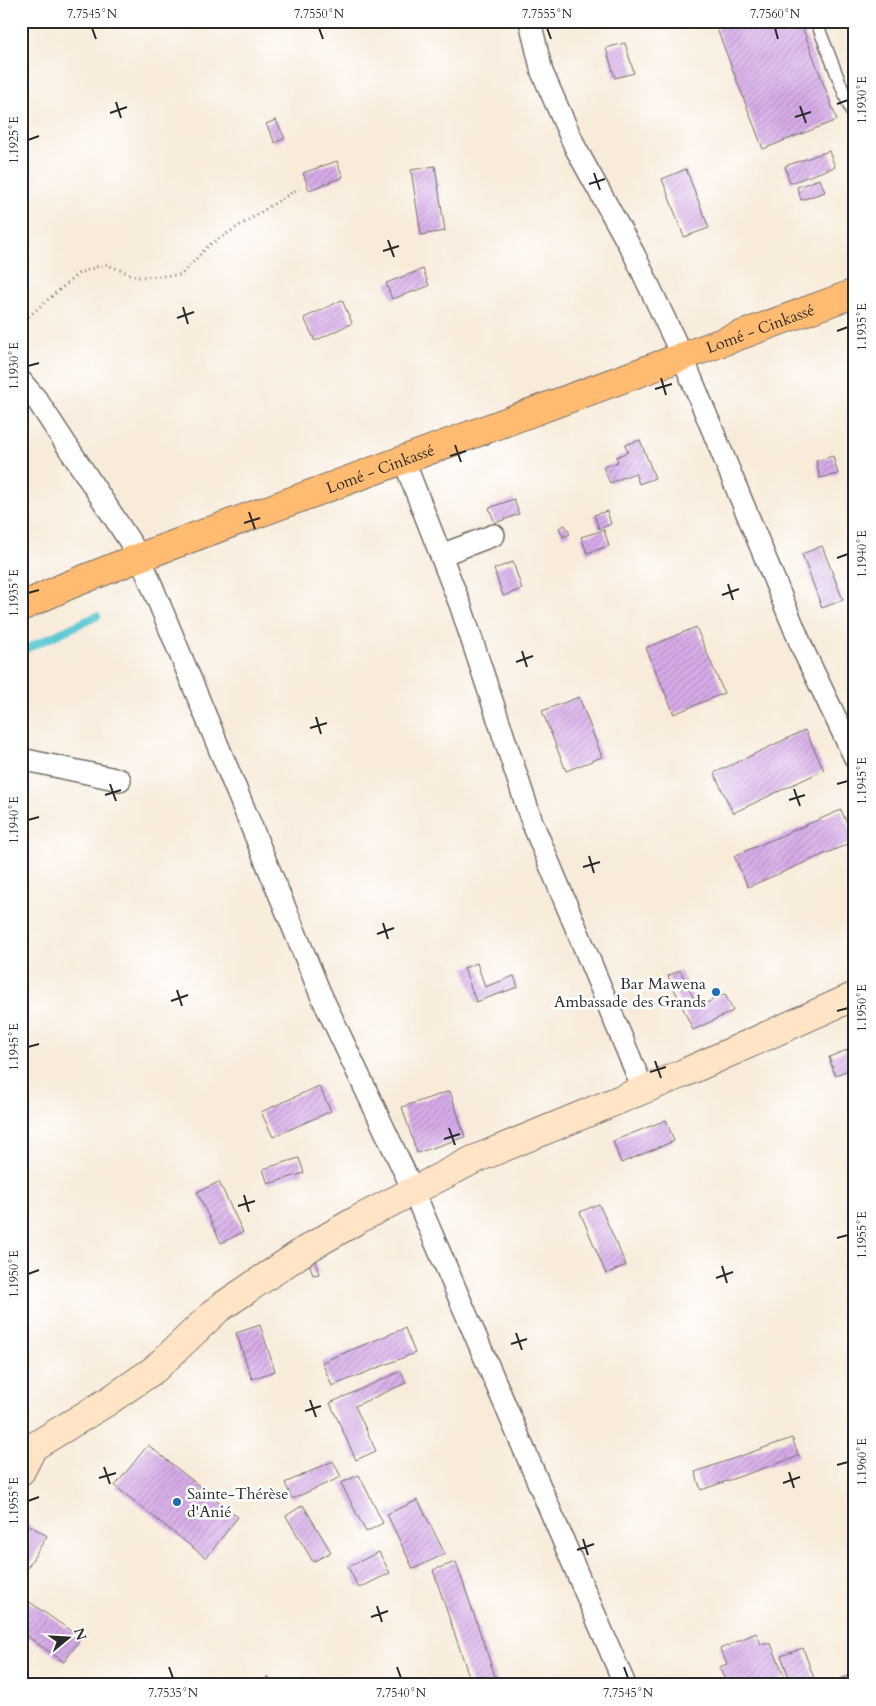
<svg xmlns="http://www.w3.org/2000/svg" width="876" height="1706" font-family="Cardo,serif">
<style>
.lines{fill:none;stroke-linecap:round;stroke-linejoin:round}
.stream{stroke:#5cc9d1;stroke-width:8}
.building{fill:url(#building-hatch)}
.lane-casing{stroke:#736e68;stroke-width:14}
.street-casing{stroke:#736e68;stroke-width:24}
.secondary-casing{stroke:#736e68;stroke-width:30}
.highway-casing{stroke:#736e68;stroke-width:30}
.path{stroke:#736e68;stroke-width:3;stroke-dasharray:1 4;stroke-linecap:butt}
.lane{stroke:#fff;stroke-width:11}
.street{stroke:#fff;stroke-width:21}
.secondary{stroke:#ffe4c6;stroke-width:28}
.highway{stroke:#ffbb71;stroke-width:28}
.ticks{fill:none;stroke:#2b2b2b;stroke-width:2}
.poi-dot{fill:#1f6fb2;stroke:#fff;stroke-width:2}
.labels{text-anchor:middle;stroke-width:5;stroke-linejoin:round;paint-order:stroke}
.street-label{font-size:16px;fill:#2b2b2b;stroke:#fff}
.poi-label{font-size:16px;fill:#2b2b2b;stroke:#fff;text-anchor:end}
.neatline{fill:none;stroke:#2b2b2b;stroke-width:2}
.ticks-label{font-size:12px;text-anchor:middle;fill:#2b2b2b}
</style>
<defs>
<pattern id="building-hatch" width="6" height="6" patternUnits="userSpaceOnUse" patternTransform="scale(1.25)"><rect width="6" height="6" fill="#d7ace9"/><path d="M-1 1l2-2M0 6l6-6M5 7l2-2" fill="none" stroke="#af8cbd"/></pattern>
</defs>
<rect width="100%" height="100%" fill="#fff"/>
<filter id="ink" filterUnits="userSpaceOnUse"><feTurbulence type="fractalNoise" baseFrequency=".02" numOctaves="2"/><feDisplacementMap in="SourceGraphic" scale="10" xChannelSelector="R" yChannelSelector="G"/><feConvolveMatrix kernelMatrix="1 2 1 2 8 2 1 2 1" color-interpolation-filters="sRGB"/></filter>
<filter id="wash" filterUnits="userSpaceOnUse"><feTurbulence type="fractalNoise" baseFrequency=".0096" numOctaves="4" result="noise"/><feDisplacementMap in="SourceGraphic" scale="20" xChannelSelector="R" yChannelSelector="G"/><feGaussianBlur stdDeviation="1.12" result="paint"/><feColorMatrix in="noise" values="0 0 0 0 0 0 0 0 0 0 0 0 0 0 0 0 0 1.4 0 .05"/><feComposite in="paint" operator="in"/></filter>
<g filter="url(#wash)">
<rect width="100%" height="100%" fill="#f8ebda"/>
<g class="lines">
<path class="stream" d="M 21,651 L 97,616"/>
</g>
<g id="blocks">
<g class="building">
<path d="M 737,21 L 800,21 L 837,120 L 763,149 L 717,29 Z"/>
<path d="M 625,43 L 634,73 L 615,78 L 606,48 Z"/>
<path d="M 276,120 L 285,138 L 275,143 L 266,124 Z"/>
<path d="M 829,151 L 835,167 L 790,183 L 785,166 Z"/>
<path d="M 337,161 L 343,177 L 309,190 L 303,173 Z"/>
<path d="M 435,166 L 445,231 L 421,235 L 411,170 Z"/>
<path d="M 686,169 L 709,228 L 684,237 L 662,179 Z"/>
<path d="M 820,179 L 825,192 L 801,200 L 797,187 Z"/>
<path d="M 423,269 L 429,286 L 392,299 L 386,283 Z"/>
<path d="M 342,300 L 352,323 L 315,341 L 304,318 Z"/>
<path d="M 640,440 L 655,478 L 639,484 L 635,473 L 610,483 L 603,467 L 618,462 L 616,457 L 628,452 L 625,445 Z"/>
<path d="M 833,456 L 838,474 L 820,478 L 816,461 Z"/>
<path d="M 514,499 L 519,514 L 495,523 L 489,508 Z"/>
<path d="M 607,511 L 611,524 L 599,529 L 594,515 Z"/>
<path d="M 565,525 L 570,534 L 563,537 L 559,528 Z"/>
<path d="M 604,530 L 609,546 L 587,553 L 581,537 Z"/>
<path d="M 822,546 L 843,600 L 822,608 L 802,554 Z"/>
<path d="M 513,562 L 522,589 L 503,596 L 494,569 Z"/>
<path d="M 696,627 L 724,693 L 674,714 L 646,648 Z"/>
<path d="M 579,697 L 602,757 L 566,771 L 542,711 Z"/>
<path d="M 805,730 L 824,770 L 733,813 L 714,773 Z"/>
<path d="M 841,810 L 855,841 L 748,887 L 734,856 Z"/>
<path d="M 477,963 L 485,987 L 514,976 L 518,987 L 476,1002 L 464,968 Z"/>
<path d="M 680,970 L 698,1007 L 725,994 L 733,1011 L 693,1030 L 668,976 Z"/>
<path d="M 855,1047 L 855,1068 L 835,1075 L 829,1057 Z"/>
<path d="M 319,1086 L 331,1111 L 273,1137 L 261,1112 Z"/>
<path d="M 450,1091 L 465,1137 L 417,1153 L 402,1107 Z"/>
<path d="M 666,1120 L 674,1141 L 621,1163 L 613,1141 Z"/>
<path d="M 299,1158 L 304,1173 L 268,1184 L 263,1169 Z"/>
<path d="M 219,1182 L 243,1232 L 221,1243 L 197,1192 Z"/>
<path d="M 599,1204 L 626,1265 L 606,1274 L 580,1212 Z"/>
<path d="M 315,1261 L 319,1274 L 313,1275 L 309,1262 Z"/>
<path d="M 260,1325 L 275,1371 L 252,1379 L 236,1333 Z"/>
<path d="M 405,1328 L 415,1353 L 332,1386 L 322,1362 Z"/>
<path d="M 401,1371 L 406,1383 L 355,1406 L 376,1451 L 356,1460 L 330,1403 Z"/>
<path d="M 792,1438 L 799,1456 L 701,1490 L 695,1472 Z"/>
<path d="M 148,1445 L 238,1517 L 206,1558 L 115,1486 Z"/>
<path d="M 333,1461 L 341,1477 L 292,1499 L 285,1483 Z"/>
<path d="M 359,1475 L 383,1523 L 366,1532 L 341,1483 Z"/>
<path d="M 418,1500 L 445,1554 L 413,1569 L 387,1514 Z"/>
<path d="M 303,1505 L 331,1552 L 313,1562 L 286,1516 Z"/>
<path d="M 21,1520 L 47,1536 L 21,1578 Z"/>
<path d="M 379,1552 L 390,1573 L 359,1588 L 348,1567 Z"/>
<path d="M 456,1562 L 498,1685 L 472,1685 L 433,1570 Z"/>
<path d="M 21,1596 L 81,1638 L 64,1662 L 21,1632 Z"/>
<path d="M 756,1633 L 761,1644 L 771,1644 L 785,1677 L 779,1680 L 781,1685 L 727,1685 L 719,1667 L 727,1664 L 720,1649 Z"/>
<path d="M 803,1648 L 816,1684 L 814,1685 L 792,1685 L 781,1656 Z"/>
<path d="M 855,1673 L 855,1685 L 824,1685 Z"/>
<path d="M 267,1677 L 277,1685 L 261,1685 Z"/>
</g>
</g>
</g>
<g filter="url(#ink)">
<use href="#blocks" fill-opacity="0" stroke="#736e68" stroke-width="1"/>
<g class="lines">
<defs>
<path id="lane" d="M 816,21 L 855,121"/>
<g id="street">
<path d="M 530,21 L 542,72 L 576,149 L 634,254 L 682,356 L 804,652 L 855,758"/>
<path d="M 21,381 L 37,400 L 140,557 L 321,995 L 413,1190 L 625,1685"/>
<path d="M 404,461 L 461,607 L 532,822 L 643,1089"/>
<path d="M 441,555 L 494,535"/>
<path d="M 21,759 L 120,780"/>
</g>
<path id="secondary" d="M 21,1471 L 33,1447 L 107,1402 L 155,1369 L 218,1309 L 307,1249 L 357,1220 L 473,1160 L 684,1073 L 855,996"/>
<g id="highway">
<path id="s1" d="M 21,607 L 69,585 L 140,557 L 855,293"/>
</g>
</defs>
<use href="#lane" class="lane-casing"/>
<use href="#street" class="street-casing"/>
<use href="#secondary" class="secondary-casing"/>
<use href="#highway" class="highway-casing"/>
<path class="path" d="M 21,323 L 79,273 L 105,264 L 137,277 L 181,275 L 209,245 L 299,188"/>
<use href="#lane" class="lane"/>
<use href="#street" class="street"/>
<use href="#secondary" class="secondary"/>
<use href="#highway" class="highway"/>
</g>
</g>
<path class="ticks" d="M 92,28 L 96,39M 319,28 L 323,39M 547,28 L 551,39M 775,28 L 778,39M 116,102 L 121,118M 837,104 L 848,100M 800,106 L 806,123M 110,113 L 127,107M 795,117 L 811,112M 28,140 L 39,136M 594,173 L 600,190M 589,184 L 605,179M 388,240 L 394,257M 383,251 L 399,246M 183,307 L 188,324M 177,318 L 194,312M 837,331 L 848,327M 28,366 L 39,363M 661,378 L 666,395M 655,389 L 672,384M 455,445 L 461,462M 450,456 L 466,451M 249,512 L 255,529M 244,523 L 260,518M 837,558 L 848,554M 728,584 L 733,600M 28,593 L 39,590M 722,595 L 739,589M 522,651 L 527,667M 516,662 L 533,656M 316,717 L 321,734M 310,728 L 327,723M 110,784 L 116,801M 837,784 L 848,781M 794,789 L 800,806M 105,795 L 121,790M 789,800 L 805,795M 28,820 L 39,817M 589,856 L 594,873M 583,867 L 600,862M 383,923 L 388,939M 377,934 L 394,928M 177,990 L 182,1006M 171,1001 L 188,995M 837,1011 L 848,1008M 28,1047 L 39,1044M 655,1061 L 661,1078M 650,1072 L 666,1067M 449,1128 L 455,1145M 444,1139 L 460,1134M 244,1195 L 249,1212M 238,1206 L 255,1201M 837,1238 L 848,1235M 722,1266 L 727,1283M 28,1274 L 39,1270M 716,1278 L 733,1272M 516,1333 L 522,1350M 511,1344 L 527,1339M 310,1400 L 316,1417M 305,1411 L 321,1406M 837,1465 L 848,1462M 104,1467 L 110,1484M 789,1472 L 794,1488M 99,1478 L 116,1473M 783,1483 L 800,1477M 28,1501 L 39,1497M 583,1539 L 588,1555M 577,1550 L 594,1544M 377,1606 L 382,1622M 371,1617 L 388,1611M 169,1667 L 173,1678M 397,1667 L 401,1678M 624,1667 L 628,1678"/>
<g class="poi-dot">
<circle cx="716" cy="992" r="5"/>
<circle cx="177" cy="1502" r="5"/>
</g>
<g class="labels">
<g class="street-label">
<text dy="6" stroke="none"><textPath href="#s1" startOffset="790">Lomé - Cinkassé</textPath></text>
<text dy="6" stroke="none"><textPath href="#s1" startOffset="385">Lomé - Cinkassé</textPath></text>
</g>
<g class="poi-label">
<text x="706" y="989">Bar Mawena<tspan x="706" dy="18">Ambassade des Grands</tspan></text>
<text x="187" y="1499" text-anchor="start">Sainte-Thérèse<tspan x="187" dy="18">d'Anié</tspan></text>
</g>
</g>
<rect width="876" height="1706" fill="none" stroke="#fff" stroke-width="55"/>
<g transform="translate(68 1638) rotate(72)" stroke="#ffffff" stroke-width="4" paint-order="stroke">
<path d="M0-4L9 19L0 12L-9 19Z" fill="#2b2b2b"/>
<text y="-8" font-size="14" font-weight="bold" text-anchor="middle" fill="#2b2b2b">N</text>
</g>
<rect x="28" y="28" width="820" height="1650" class="neatline"/>
<g class="ticks-label">
<text x="92" y="18">7.7545°N</text>
<text x="319" y="18">7.7550°N</text>
<text x="547" y="18">7.7555°N</text>
<text x="775" y="18">7.7560°N</text>
<text transform="translate(862 100) rotate(-90)" y="4">1.1930°E</text>
<text transform="translate(14 140) rotate(-90)" y="4">1.1925°E</text>
<text transform="translate(862 327) rotate(-90)" y="4">1.1935°E</text>
<text transform="translate(14 366) rotate(-90)" y="4">1.1930°E</text>
<text transform="translate(862 554) rotate(-90)" y="4">1.1940°E</text>
<text transform="translate(14 593) rotate(-90)" y="4">1.1935°E</text>
<text transform="translate(862 781) rotate(-90)" y="4">1.1945°E</text>
<text transform="translate(14 820) rotate(-90)" y="4">1.1940°E</text>
<text transform="translate(862 1008) rotate(-90)" y="4">1.1950°E</text>
<text transform="translate(14 1047) rotate(-90)" y="4">1.1945°E</text>
<text transform="translate(862 1235) rotate(-90)" y="4">1.1955°E</text>
<text transform="translate(14 1274) rotate(-90)" y="4">1.1950°E</text>
<text transform="translate(862 1462) rotate(-90)" y="4">1.1960°E</text>
<text transform="translate(14 1501) rotate(-90)" y="4">1.1955°E</text>
<text x="173" y="1697">7.7535°N</text>
<text x="401" y="1697">7.7540°N</text>
<text x="628" y="1697">7.7545°N</text>
</g>
</svg>
